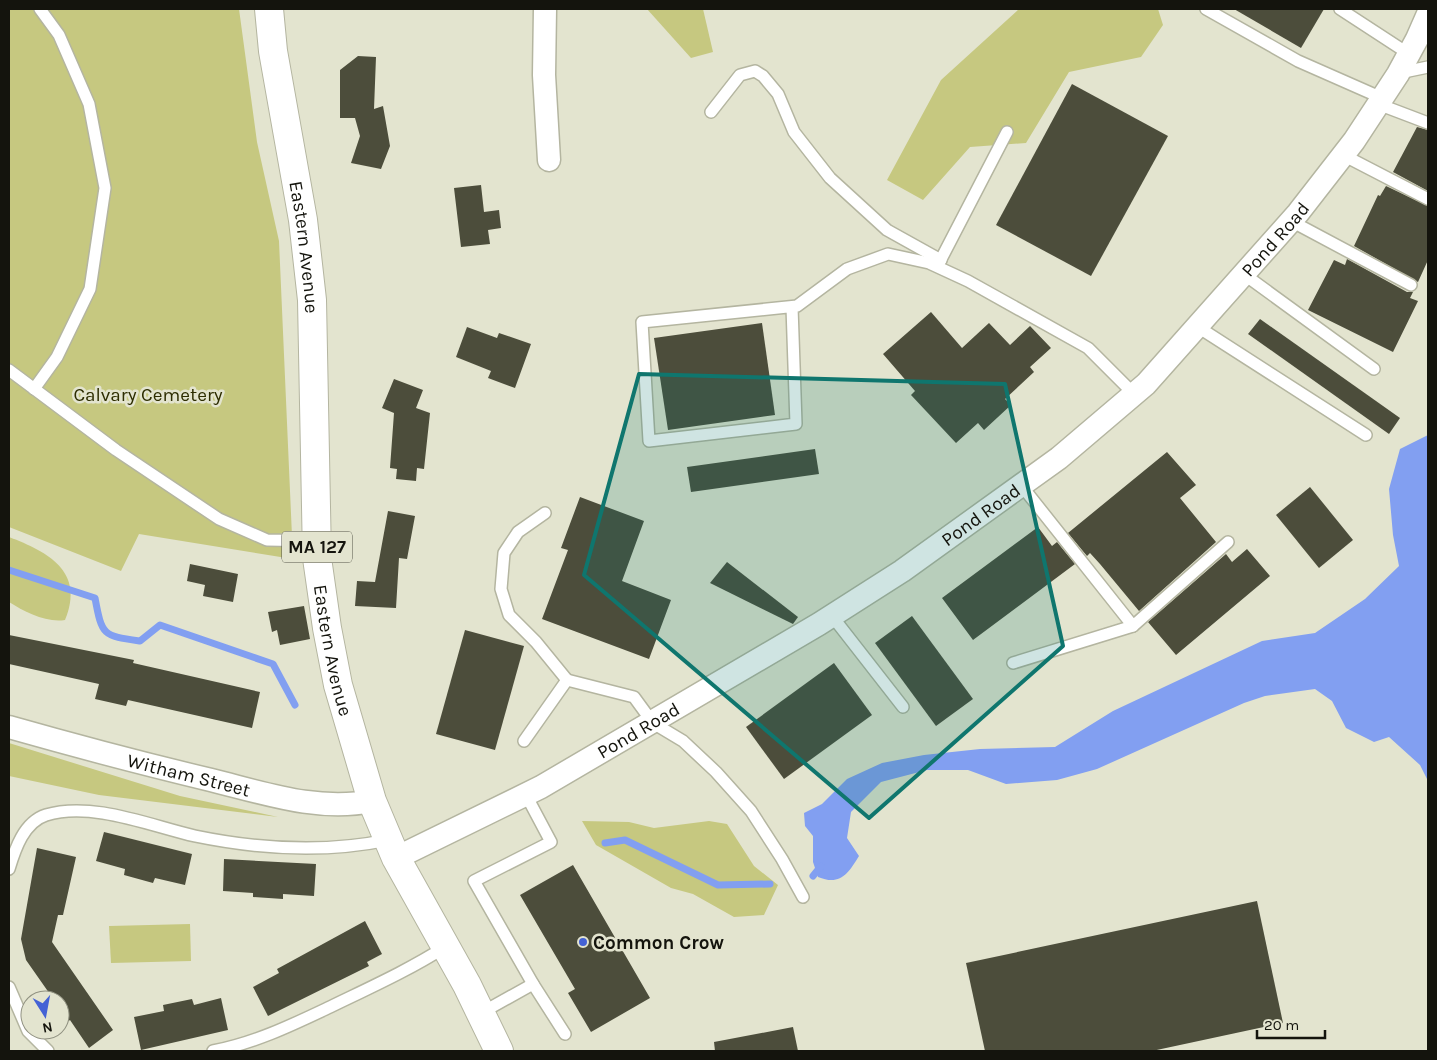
<svg xmlns="http://www.w3.org/2000/svg" width="1437" height="1060" font-family="Karla,sans-serif">
<style>
.green{fill:#c6c880}
.water{fill:#829ff1}
.lines{fill:none;stroke-linecap:round;stroke-linejoin:round}
.stream{stroke:#829ff1;stroke-width:7}
.building{fill:#4c4d3b}
.lane-casing{stroke:#b4b5a0;stroke-width:14}
.street-casing{stroke:#b4b5a0;stroke-width:25}
.primary-casing{stroke:#b4b5a0;stroke-width:30}
.lane{stroke:#fff;stroke-width:11}
.street{stroke:#fff;stroke-width:22}
.primary{stroke:#fff;stroke-width:28}
.marked{fill:#0f766e;fill-opacity:0.2;stroke:#0f766e;stroke-width:4;stroke-linejoin:round}
.poi-dot{fill:#4462d5;stroke:#e3e4cf;stroke-width:2}
.labels{text-anchor:middle;stroke-width:5;stroke-linejoin:round;paint-order:stroke}
.shield{fill:#e3e4cf;stroke:#525247;stroke-width:1}
.shield-label{font-size:18px;font-weight:bold;fill:#14140d}
.street-label{font-size:19px;fill:#14140d;stroke:#e3e4cf}
.park-label{font-size:19px;fill:#2d2d01;stroke:#e3e4cf}
.poi-label{font-size:19px;font-weight:bold;fill:#14140d;stroke:#e3e4cf;text-anchor:start}
</style>
<rect width="100%" height="100%" fill="#e3e4cf"/>
<g class="green">
<path d="M 9,9 L 239,9 L 257,142 L 279,241 L 293,559 L 139,534 L 121,571 L 9,527 Z"/>
<path d="M 647,9 L 703,9 L 713,52 L 691,58 Z"/>
<path d="M 1019,9 L 1158,9 L 1163,25 L 1141,57 L 1069,72 L 1026,143 L 970,147 L 923,200 L 887,180 L 941,80 Z"/>
<path d="M 9,537 C 48,552 85,571 65,620 C 46,623 25,612 9,602 Z"/>
<path d="M 9,743 L 180,796 L 278,817 L 99,795 L 9,776 Z"/>
<path d="M 582,821 L 629,822 L 654,828 L 709,821 L 727,824 L 754,866 L 778,885 L 764,915 L 734,917 L 693,894 L 671,888 L 596,845 Z"/>
<path d="M 190,924 L 191,961 L 111,963 L 109,926 Z"/>
</g>
<path class="water" d="M 1428,435 L 1428,781 L 1420,765 L 1389,737 L 1374,742 L 1346,728 L 1332,701 L 1315,689 L 1265,696 L 1244,703 L 1097,769 L 1057,780 L 1006,784 L 968,770 L 927,770 L 881,782 L 851,812 L 847,838 L 859,856 C 848,874 840,886 818,877 L 813,862 L 813,836 L 805,826 L 804,813 L 822,804 L 847,779 L 882,763 L 924,755 L 980,749 L 1055,747 L 1113,711 L 1262,641 L 1315,633 L 1365,599 L 1399,566 L 1393,535 L 1389,489 L 1400,449 Z"/>
<g class="lines">
<g class="stream">
<path d="M 9,570 L 95,598 C 102,636 103,636 140,641 L 160,625 L 273,664 L 295,705"/>
<path d="M 605,843 L 625,840 L 718,885 L 770,884"/>
<path d="M 813,876 L 821,866"/>
</g>
</g>
<g class="building">
<path d="M 1234,9 L 1324,9 L 1301,48 Z"/>
<path d="M 358,56 L 376,57 L 374,109 L 383,106 L 390,146 L 381,169 L 351,163 L 360,136 L 355,118 L 340,118 L 340,70 Z"/>
<path d="M 1072,84 L 1168,136 L 1091,276 L 996,225 Z"/>
<path d="M 1417,127 L 1428,130 L 1428,191 L 1393,172 Z"/>
<path d="M 481,185 L 484,212 L 499,210 L 501,228 L 488,230 L 490,244 L 461,247 L 454,188 Z"/>
<path d="M 1386,186 L 1428,206 L 1428,260 L 1418,282 L 1354,246 L 1378,195 L 1380,196 Z"/>
<path d="M 1347,259 L 1407,292 L 1413,292 L 1410,298 L 1418,301 L 1393,352 L 1308,310 L 1334,260 L 1345,265 Z"/>
<path d="M 931,312 L 962,348 L 989,323 L 1010,345 L 1030,326 L 1051,348 L 1030,367 L 1034,372 L 1005,399 L 1011,405 L 984,430 L 978,423 L 956,443 L 911,395 L 915,391 L 883,354 Z"/>
<path d="M 1260,319 L 1400,418 L 1389,434 L 1248,334 Z"/>
<path d="M 762,323 L 775,415 L 668,430 L 654,338 Z"/>
<path d="M 467,327 L 497,338 L 499,333 L 531,344 L 515,388 L 488,378 L 491,371 L 456,357 Z"/>
<path d="M 394,379 L 423,390 L 416,408 L 430,413 L 424,469 L 417,468 L 416,481 L 396,479 L 397,469 L 390,468 L 394,413 L 382,408 Z"/>
<path d="M 815,449 L 819,474 L 691,492 L 687,467 Z"/>
<path d="M 1167,452 L 1196,485 L 1180,498 L 1216,542 L 1139,611 L 1100,564 L 1090,553 L 1087,556 L 1068,533 Z"/>
<path d="M 1310,487 L 1353,540 L 1319,568 L 1276,515 Z"/>
<path d="M 580,497 L 644,521 L 622,581 L 671,600 L 649,659 L 542,619 L 568,550 L 561,548 Z"/>
<path d="M 388,511 L 415,516 L 407,559 L 399,558 L 396,608 L 355,606 L 357,581 L 375,582 Z"/>
<path d="M 1038,527 L 1052,546 L 1057,542 L 1075,564 L 973,640 L 942,598 Z"/>
<path d="M 1247,549 L 1270,576 L 1176,655 L 1148,622 L 1226,554 L 1232,562 Z"/>
<path d="M 727,562 L 798,617 L 793,624 L 710,583 Z"/>
<path d="M 190,564 L 238,574 L 233,602 L 203,596 L 205,585 L 187,581 Z"/>
<path d="M 304,606 L 310,639 L 280,645 L 277,630 L 272,632 L 268,612 Z"/>
<path d="M 912,616 L 973,699 L 936,726 L 875,643 Z"/>
<path d="M 465,630 L 524,646 L 495,750 L 436,734 Z"/>
<path d="M 9,635 L 134,660 L 133,663 L 260,692 L 252,728 L 128,700 L 126,706 L 95,699 L 99,684 L 9,664 Z"/>
<path d="M 834,663 L 872,715 L 784,779 L 746,727 Z"/>
<path d="M 104,832 L 192,854 L 185,885 L 155,878 L 153,883 L 124,875 L 125,869 L 96,861 Z"/>
<path d="M 37,848 L 76,857 L 63,915 L 58,915 L 52,942 L 113,1030 L 89,1048 L 70,1020 L 60,1027 L 60,1000 L 54,1000 L 26,960 L 21,939 Z"/>
<path d="M 224,859 L 316,864 L 314,896 L 283,894 L 283,899 L 253,897 L 253,893 L 223,891 Z"/>
<path d="M 573,865 L 650,998 L 591,1032 L 568,993 L 575,989 L 520,895 Z"/>
<path d="M 1257,901 L 1283,1023 L 1152,1051 L 985,1051 L 966,963 Z"/>
<path d="M 365,921 L 382,954 L 367,962 L 369,966 L 268,1016 L 253,987 L 279,973 L 277,969 Z"/>
<path d="M 221,998 L 228,1030 L 141,1050 L 134,1017 L 164,1011 L 163,1005 L 192,999 L 194,1005 Z"/>
<path d="M 793,1027 L 798,1051 L 715,1051 L 714,1042 Z"/>
</g>
<g class="lines">
<defs>
<g id="lane">
<path d="M 1206,9 L 1298,61 L 1382,98"/>
<path d="M 1340,9 L 1409,54"/>
<path d="M 1399,73 L 1428,67"/>
<path d="M 1378,104 L 1428,123"/>
<path d="M 711,112 L 740,75 L 755,71 L 763,76 L 778,94 L 794,132 L 830,178 L 887,230 L 941,260"/>
<path d="M 1343,155 L 1428,199"/>
<path d="M 1291,221 L 1411,285"/>
<path d="M 938,265 L 1007,132"/>
<path d="M 1245,275 L 1374,369"/>
<path d="M 792,307 L 796,424 L 649,441 L 642,322 L 797,306 L 847,269 L 888,254 L 929,263 L 968,281 L 1088,348 L 1134,394"/>
<path d="M 1198,327 L 1366,435"/>
<path d="M 9,370 L 116,450 L 219,519 L 267,540 L 317,541"/>
<path d="M 34,389 L 57,357 L 90,289 L 105,188 L 89,104 L 59,35 L 40,9"/>
<path d="M 1021,485 L 1133,626 L 1228,542"/>
<path d="M 545,513 L 518,532 L 504,553 L 501,589 L 509,615 L 536,642 L 567,680"/>
<path d="M 832,616 L 903,707"/>
<path d="M 1013,663 L 1133,626"/>
<path d="M 524,741 L 567,680 L 634,697 L 653,723 L 683,741 L 716,772 L 751,811 L 782,859 L 803,897"/>
<path d="M 526,795 L 551,842 L 474,881 L 533,984 L 565,1034"/>
<path d="M 9,869 C 15,849 24,822 46,815 C 92,801 151,826 195,836 C 258,849 325,853 388,840"/>
<path d="M 9,987 L 28,1031 L 48,1051"/>
<path d="M 481,1013 L 533,984"/>
<path d="M 213,1051 C 255,1043 292,1025 330,1007 C 369,988 409,970 445,947"/>
</g>
<g id="street">
<path d="M 545,9 L 544,75 L 549,160"/>
<path id="s1" d="M 9,727 C 76,746 144,764 211,780 C 264,793 318,812 372,801"/>
<path id="s2" d="M 396,858 L 541,787 L 819,624 L 902,571 L 1059,458 L 1146,384 L 1298,213 L 1354,141 L 1398,74 L 1417,39 L 1428,14"/>
</g>
<g id="primary">
<path id="s3" d="M 269,9 L 273,51 L 303,220 L 312,300 L 317,558 L 327,628 L 338,685 L 372,801 L 396,858 L 467,985 L 499,1051"/>
</g>
</defs>
<use href="#lane" class="lane-casing"/>
<use href="#street" class="street-casing"/>
<use href="#primary" class="primary-casing"/>
<use href="#lane" class="lane"/>
<use href="#street" class="street"/>
<use href="#primary" class="primary"/>
</g>
<path class="marked" d="M 639,374 L 1005,384 L 1063,646 L 869,818 L 584,575 Z"/>
<circle class="poi-dot" cx="583" cy="942" r="5"/>
<g class="labels">
<rect class="shield" x="282" y="531.5" width="70" height="31" rx="4"/>
<g class="shield-label">
<text x="317" y="553">MA 127</text>
</g>
<g class="street-label">
<text dy="7" stroke="none"><textPath href="#s2" startOffset="1084">Pond Road</textPath></text>
<text dy="7" stroke="none"><textPath href="#s3" startOffset="241">Eastern Avenue</textPath></text>
<text dy="7" stroke="none"><textPath href="#s2" startOffset="679">Pond Road</textPath></text>
<text dy="7" stroke="none"><textPath href="#s3" startOffset="646">Eastern Avenue</textPath></text>
<text dy="7" stroke="none"><textPath href="#s2" startOffset="274">Pond Road</textPath></text>
<text dy="7" stroke="none"><textPath href="#s1" startOffset="186">Witham Street</textPath></text>
</g>
<g class="park-label">
<text x="148" y="401">Calvary Cemetery</text>
</g>
<g class="poi-label">
<text x="593" y="949">Common Crow</text>
</g>
</g>
<rect width="1437" height="1060" fill="none" stroke="#14140d" stroke-width="20"/>
<g transform="translate(45 1015) rotate(169)"><circle r="24" fill="#e3e4cf" stroke="#909181"/>
<path d="M0-4L9 19L0 12L-9 19Z" fill="#4462d5"/>
<text y="-8" font-size="14" font-weight="bold" text-anchor="middle" fill="#14140d">N</text>
</g>
<path d="M1257 1030v8h68v-8" fill="none" stroke="#14140d" stroke-width="2.5"/>
<text x="1264" y="1030" font-size="15" fill="#14140d" stroke="#e3e4cf" stroke-width="4" paint-order="stroke">20 m</text>
</svg>
